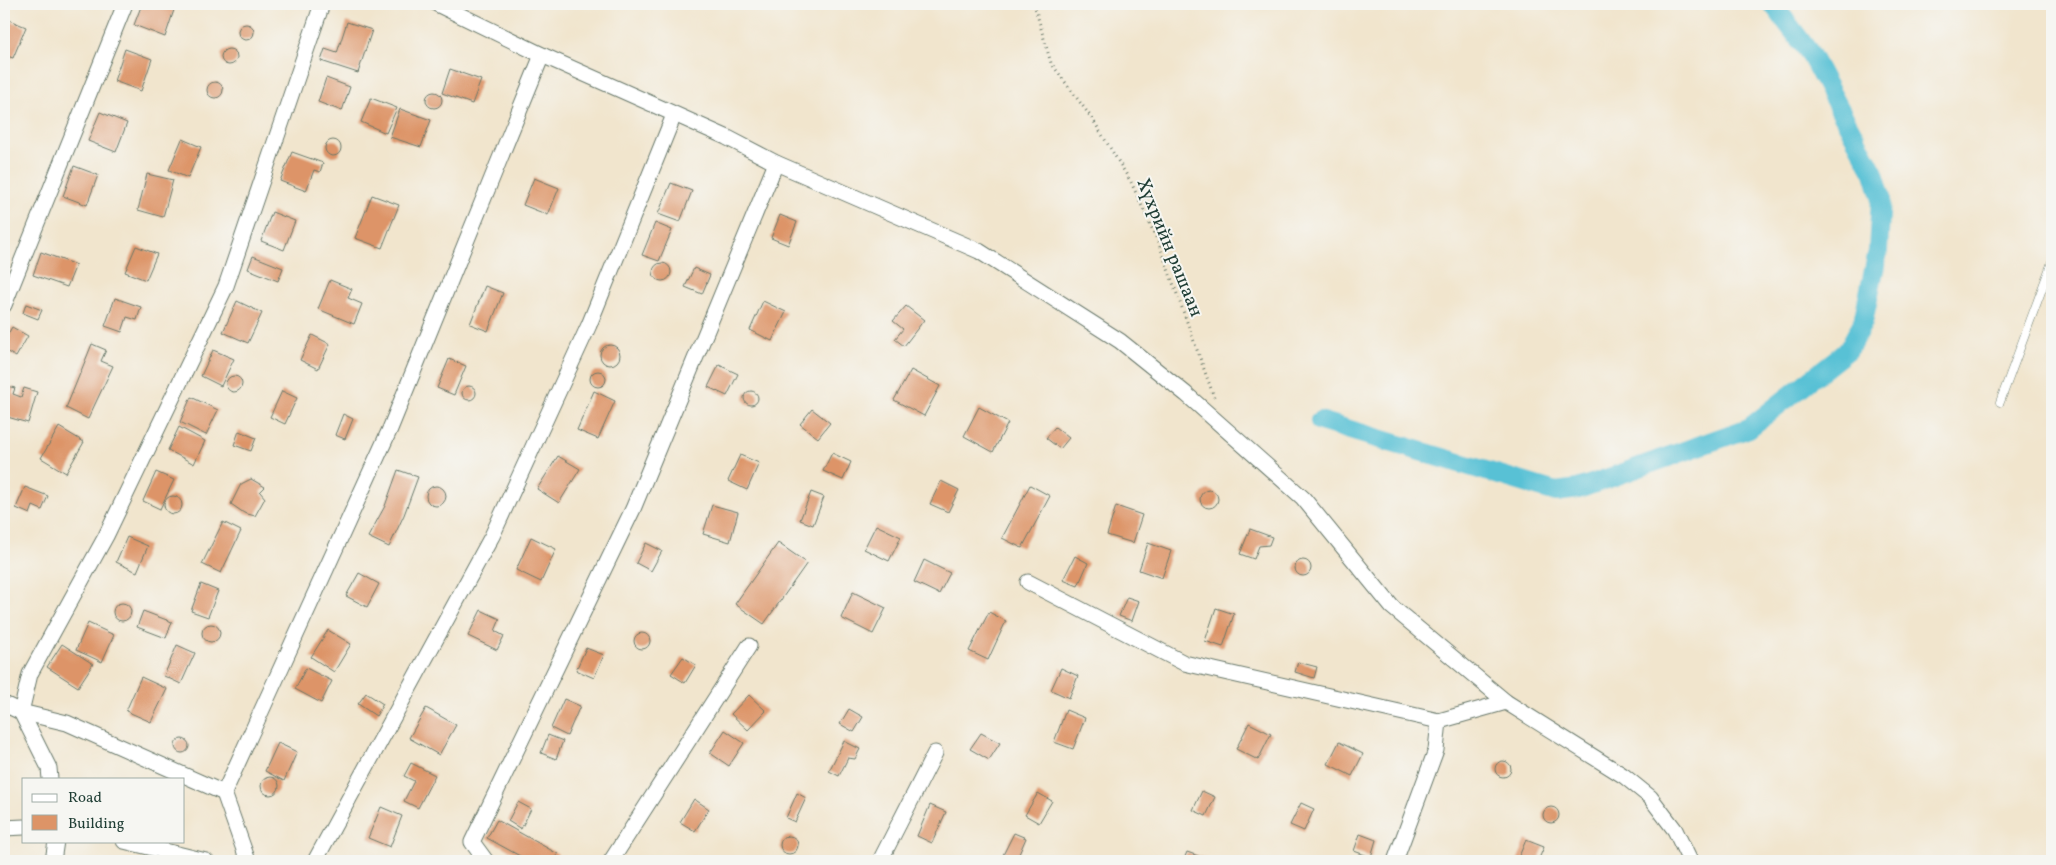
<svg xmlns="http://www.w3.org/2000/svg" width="2056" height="865" font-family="Vollkorn,serif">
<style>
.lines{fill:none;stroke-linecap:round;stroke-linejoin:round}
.canal{stroke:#58c1d5;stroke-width:20}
.building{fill:#dd9467}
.lane-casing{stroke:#68786a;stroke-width:9}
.street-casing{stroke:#68786a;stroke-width:17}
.path{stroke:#68786a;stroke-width:3;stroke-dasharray:1 4;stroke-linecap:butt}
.lane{stroke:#fff;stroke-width:8}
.street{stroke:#fff;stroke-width:15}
.labels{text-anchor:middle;stroke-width:4;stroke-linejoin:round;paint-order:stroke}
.street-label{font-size:19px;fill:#1f3d34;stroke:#f6f6f2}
</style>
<rect width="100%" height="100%" fill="#f6f6f2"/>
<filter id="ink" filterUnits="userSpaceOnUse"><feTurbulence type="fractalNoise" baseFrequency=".02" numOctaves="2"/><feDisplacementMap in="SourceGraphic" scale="10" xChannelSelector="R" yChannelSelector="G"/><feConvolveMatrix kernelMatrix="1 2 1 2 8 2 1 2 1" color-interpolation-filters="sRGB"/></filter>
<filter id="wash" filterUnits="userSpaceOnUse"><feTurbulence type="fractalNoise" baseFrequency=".0096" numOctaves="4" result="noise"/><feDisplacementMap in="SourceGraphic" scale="20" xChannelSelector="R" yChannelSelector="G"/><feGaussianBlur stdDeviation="1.12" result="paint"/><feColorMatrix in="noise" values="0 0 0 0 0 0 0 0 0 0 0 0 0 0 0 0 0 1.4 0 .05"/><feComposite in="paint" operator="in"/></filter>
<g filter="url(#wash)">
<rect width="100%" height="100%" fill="#f1e5cd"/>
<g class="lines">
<path class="canal" d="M 1320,421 L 1556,492 L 1578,489 L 1749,428 L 1848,350 L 1863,322 L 1878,251 L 1881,197 L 1874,173 L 1809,52 L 1773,4"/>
</g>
<g id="blocks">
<g class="building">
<path d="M 142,4 L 176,4 L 165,37 L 134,25 Z"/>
<path d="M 9,20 L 26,27 L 13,58 L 4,55 L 4,32 Z"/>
<path d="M 347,22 L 372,30 L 358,73 L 321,61 L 325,49 L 337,53 Z"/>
<circle cx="246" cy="32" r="8"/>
<path d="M 125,49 L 152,59 L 141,91 L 114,81 Z"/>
<circle cx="229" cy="57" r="8"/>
<path d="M 450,69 L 481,80 L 472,104 L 442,93 Z"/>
<path d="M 326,78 L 350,87 L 342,111 L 318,102 Z"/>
<circle cx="215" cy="90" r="8"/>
<circle cx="434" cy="100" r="8"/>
<path d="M 371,98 L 397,108 L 386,133 L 361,122 Z"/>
<path d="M 400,109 L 431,120 L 421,147 L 390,137 Z"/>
<path d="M 100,112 L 127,123 L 116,152 L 88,141 Z"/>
<path d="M 182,139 L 201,147 L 188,178 L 169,170 Z"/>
<circle cx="333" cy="148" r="8"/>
<path d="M 292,152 L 323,163 L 320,172 L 314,170 L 306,191 L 280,181 Z"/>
<path d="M 74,166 L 98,175 L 87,205 L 63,196 Z"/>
<path d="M 147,174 L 173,180 L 163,217 L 138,210 Z"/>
<path d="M 534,178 L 559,188 L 548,215 L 523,205 Z"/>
<path d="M 671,183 L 692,191 L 680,222 L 658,214 Z"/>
<path d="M 372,195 L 399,205 L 382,248 L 355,238 Z"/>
<path d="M 272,212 L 295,221 L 284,250 L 261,241 Z"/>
<path d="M 780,215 L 797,222 L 788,245 L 771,238 Z"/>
<path d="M 655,223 L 672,230 L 659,261 L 642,255 Z"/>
<path d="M 136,246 L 157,254 L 146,280 L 125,272 Z"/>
<path d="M 41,252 L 76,265 L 67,287 L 33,275 Z"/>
<path d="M 253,256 L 283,268 L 278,281 L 248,269 Z"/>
<circle cx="662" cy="272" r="9"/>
<path d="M 694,268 L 710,275 L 702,294 L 685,287 Z"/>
<path d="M 330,280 L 352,289 L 348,298 L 362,304 L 354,324 L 318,309 Z"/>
<path d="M 485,286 L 503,293 L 488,331 L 470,324 Z"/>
<path d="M 115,298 L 141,307 L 137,320 L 127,317 L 122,332 L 105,326 Z"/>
<path d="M 237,301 L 262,313 L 248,343 L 223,332 Z"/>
<path d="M 763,301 L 786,312 L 772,341 L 750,330 Z"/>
<path d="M 26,304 L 42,310 L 38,319 L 23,313 Z"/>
<path d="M 906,306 L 924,320 L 904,346 L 895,339 L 903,329 L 893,321 Z"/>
<path d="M 12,327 L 28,336 L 16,357 L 4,350 L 4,341 Z"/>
<path d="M 312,335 L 330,344 L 318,369 L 300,360 Z"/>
<path d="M 92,344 L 106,350 L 101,361 L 113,366 L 88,419 L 66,408 Z"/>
<circle cx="610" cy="355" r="10"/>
<path d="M 213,350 L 234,359 L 221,386 L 201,376 Z"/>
<path d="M 449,359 L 466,366 L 454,395 L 437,388 Z"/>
<path d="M 719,365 L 738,374 L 727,396 L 708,387 Z"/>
<path d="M 911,370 L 940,386 L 924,416 L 894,400 Z"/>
<circle cx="598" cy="379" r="8"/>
<circle cx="234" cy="384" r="8"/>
<circle cx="469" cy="393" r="7"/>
<path d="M 7,386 L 15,388 L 13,394 L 21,397 L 24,388 L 37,392 L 28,423 L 4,416 L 4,397 Z"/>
<path d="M 282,391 L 297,398 L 285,424 L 270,417 Z"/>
<path d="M 594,391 L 615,401 L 598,439 L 577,430 Z"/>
<circle cx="751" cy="398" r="7"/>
<path d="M 191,397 L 218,410 L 206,435 L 180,422 Z"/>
<path d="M 979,407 L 1008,423 L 993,452 L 964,436 Z"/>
<path d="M 812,409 L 830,423 L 818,438 L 800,424 Z"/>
<path d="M 343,414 L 353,419 L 345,439 L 335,435 Z"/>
<path d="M 59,427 L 84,442 L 66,473 L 41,458 Z"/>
<path d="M 179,427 L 205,441 L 194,464 L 168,450 Z"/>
<path d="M 1055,427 L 1069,438 L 1060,449 L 1046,438 Z"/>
<path d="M 239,431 L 256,438 L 251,451 L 234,445 Z"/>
<path d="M 832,453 L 851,462 L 843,480 L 823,471 Z"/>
<path d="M 740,455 L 759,463 L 747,490 L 728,481 Z"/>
<path d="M 558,456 L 580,469 L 559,503 L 537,489 Z"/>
<path d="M 398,470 L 418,477 L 404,515 L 389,547 L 368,537 L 385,506 Z"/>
<path d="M 156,472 L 174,480 L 160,509 L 143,501 Z"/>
<path d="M 251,479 L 265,487 L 260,492 L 265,498 L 255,516 L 244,513 L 231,504 L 241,484 Z"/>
<path d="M 941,481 L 959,490 L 948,512 L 930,504 Z"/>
<path d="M 1030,485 L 1050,496 L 1022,548 L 1002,538 Z"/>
<circle cx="436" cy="496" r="10"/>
<path d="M 25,487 L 48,496 L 42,510 L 33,506 L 30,514 L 16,508 Z"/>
<circle cx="1209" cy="499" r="9"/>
<path d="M 811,492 L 824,497 L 813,525 L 800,520 Z"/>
<circle cx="173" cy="505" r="9"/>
<path d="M 712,505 L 738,512 L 730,542 L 703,534 Z"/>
<path d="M 1116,506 L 1142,515 L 1133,543 L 1107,535 Z"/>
<path d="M 223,522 L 241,531 L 221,573 L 202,564 Z"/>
<path d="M 876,525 L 901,537 L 889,561 L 864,549 Z"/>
<path d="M 1250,529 L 1272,537 L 1269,545 L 1259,546 L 1254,559 L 1240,554 Z"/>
<path d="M 127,537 L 148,546 L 137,572 L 116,562 Z"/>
<path d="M 531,537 L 556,549 L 541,582 L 516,570 Z"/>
<path d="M 646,543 L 662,551 L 651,571 L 636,563 Z"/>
<path d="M 778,543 L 807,563 L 764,624 L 735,604 Z"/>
<path d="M 1148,543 L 1171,551 L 1162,578 L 1139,570 Z"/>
<path d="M 1075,556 L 1088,563 L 1078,586 L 1063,580 Z"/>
<path d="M 924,560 L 950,573 L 939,594 L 914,582 Z"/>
<circle cx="1303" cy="568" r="8"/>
<path d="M 359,573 L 379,584 L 367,607 L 346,596 Z"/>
<path d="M 201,584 L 218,591 L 208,617 L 191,611 Z"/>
<path d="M 853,592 L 886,608 L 873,634 L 841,618 Z"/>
<path d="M 1127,597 L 1139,601 L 1132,621 L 1119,616 Z"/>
<circle cx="122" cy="612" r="9"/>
<path d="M 1216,608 L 1234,614 L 1223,647 L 1205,641 Z"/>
<path d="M 481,610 L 500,619 L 495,631 L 504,636 L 497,650 L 468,636 Z"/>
<path d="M 143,611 L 172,622 L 166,638 L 137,627 Z"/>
<path d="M 989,612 L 1006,621 L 988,660 L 969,651 Z"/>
<path d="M 88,623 L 114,635 L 102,662 L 76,650 Z"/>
<circle cx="211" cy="633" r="9"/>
<path d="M 328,630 L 351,644 L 334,672 L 311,657 Z"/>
<circle cx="642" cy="641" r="8"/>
<path d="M 62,644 L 93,664 L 78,687 L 47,667 Z"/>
<path d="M 177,645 L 195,653 L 181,684 L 164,676 Z"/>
<path d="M 586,648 L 604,655 L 594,678 L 576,670 Z"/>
<path d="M 683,657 L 696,665 L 685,683 L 671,674 Z"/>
<path d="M 1298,662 L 1317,667 L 1314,678 L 1295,672 Z"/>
<path d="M 306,668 L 332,681 L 321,703 L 295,689 Z"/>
<path d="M 1061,668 L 1078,676 L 1069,698 L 1051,690 Z"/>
<path d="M 141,677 L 167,689 L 151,722 L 126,711 Z"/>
<path d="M 366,693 L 383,704 L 376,716 L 358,704 Z"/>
<path d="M 749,695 L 766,711 L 748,730 L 731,714 Z"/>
<path d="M 564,699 L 580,706 L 567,736 L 551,728 Z"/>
<path d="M 426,708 L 456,725 L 439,755 L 409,738 Z"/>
<path d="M 849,709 L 863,717 L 854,732 L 840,724 Z"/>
<path d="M 1066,710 L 1085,718 L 1073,749 L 1054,742 Z"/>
<path d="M 1249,723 L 1271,734 L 1258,760 L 1236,749 Z"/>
<path d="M 725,730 L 744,743 L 729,766 L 710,753 Z"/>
<path d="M 981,733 L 1000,743 L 989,760 L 970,749 Z"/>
<path d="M 548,735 L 563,741 L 556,759 L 541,753 Z"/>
<circle cx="182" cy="746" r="7"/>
<path d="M 844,741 L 860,749 L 855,759 L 848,758 L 839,776 L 829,771 Z"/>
<path d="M 1339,742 L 1363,754 L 1352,776 L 1328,764 Z"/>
<path d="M 278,743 L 297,752 L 284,781 L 265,771 Z"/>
<circle cx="1503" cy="769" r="8"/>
<path d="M 411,763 L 435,775 L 418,808 L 404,801 L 414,781 L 404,776 Z"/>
<circle cx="270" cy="786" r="9"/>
<path d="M 1202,791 L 1215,797 L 1206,816 L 1193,810 Z"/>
<path d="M 797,793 L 806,798 L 795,822 L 786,818 Z"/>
<path d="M 1038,793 L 1052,801 L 1039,823 L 1025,815 Z"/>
<path d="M 694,799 L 709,809 L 695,831 L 680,822 Z"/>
<path d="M 518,802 L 531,809 L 521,829 L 508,821 Z"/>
<path d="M 1301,803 L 1314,809 L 1304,831 L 1290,825 Z"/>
<path d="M 930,805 L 946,812 L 932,843 L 917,836 Z"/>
<path d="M 381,807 L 402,816 L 390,847 L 368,838 Z"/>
<circle cx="1551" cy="815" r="8"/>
<path d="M 497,820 L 558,854 L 554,861 L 529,861 L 487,838 Z"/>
<path d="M 1014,833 L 1026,838 L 1016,861 L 1003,855 Z"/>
<path d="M 1360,834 L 1376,840 L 1371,857 L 1354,851 Z"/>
<circle cx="789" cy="845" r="9"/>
<path d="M 1526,840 L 1544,847 L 1538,861 L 1517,861 Z"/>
<path d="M 1187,852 L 1207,859 L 1206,861 L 1183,861 Z"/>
<path d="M 656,857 L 662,861 L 646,861 L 650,858 Z"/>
</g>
</g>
</g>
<g filter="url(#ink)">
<use href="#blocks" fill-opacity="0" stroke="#68786a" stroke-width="1"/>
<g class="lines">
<defs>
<path id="lane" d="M 2000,402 L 2052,262"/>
<g id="street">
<path d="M 437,4 L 542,55 L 726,137 L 776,163 L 979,251 L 1120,341 L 1186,394 L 1303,498 L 1392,607 L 1506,702 L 1624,776 L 1650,797 L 1675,830 L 1690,861"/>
<path d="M 4,305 L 125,4"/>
<path d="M 1028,582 L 1184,663 L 1439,721 L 1506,702"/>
<path d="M 4,704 L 21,712 L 67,723 L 224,793"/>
<path d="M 50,779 L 49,768 L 21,712 L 30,674 L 106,536 L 226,286 L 322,4"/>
<path d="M 4,828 L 24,827"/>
<path d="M 124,841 L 206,861"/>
<path d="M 53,861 L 56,841"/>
<path d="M 248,861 L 224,793 L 390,429 L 542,55"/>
<path d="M 315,861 L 492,536 L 589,325 L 674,115"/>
<path d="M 486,861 L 472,842 L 633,509 L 776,163"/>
<path d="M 611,861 L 749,646"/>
<path d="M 880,861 L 935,753"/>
<path d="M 1395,861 L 1436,750 L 1439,721"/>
</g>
</defs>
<use href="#lane" class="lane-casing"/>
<use href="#street" class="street-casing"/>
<path class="path" d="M 1034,4 L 1051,63 L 1093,120 L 1131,182 L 1159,244 L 1214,397"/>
<use href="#lane" class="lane"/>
<use href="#street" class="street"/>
</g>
</g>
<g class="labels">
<g class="street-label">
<text transform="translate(1171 247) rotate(68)" y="7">Хүхрийн рашаан</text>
</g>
</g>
<rect width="2056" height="865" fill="none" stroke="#f6f6f2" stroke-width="20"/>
<rect x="22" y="778" width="162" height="65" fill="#f6f6f2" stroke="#a0aca6"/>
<rect x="32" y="794" width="25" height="8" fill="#ffffff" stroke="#a0aca6"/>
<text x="68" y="802" font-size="15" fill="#1f3d34">Road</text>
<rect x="32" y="815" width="25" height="15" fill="#dd9467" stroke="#a0aca6"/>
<text x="68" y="828" font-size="15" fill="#1f3d34">Building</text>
</svg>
